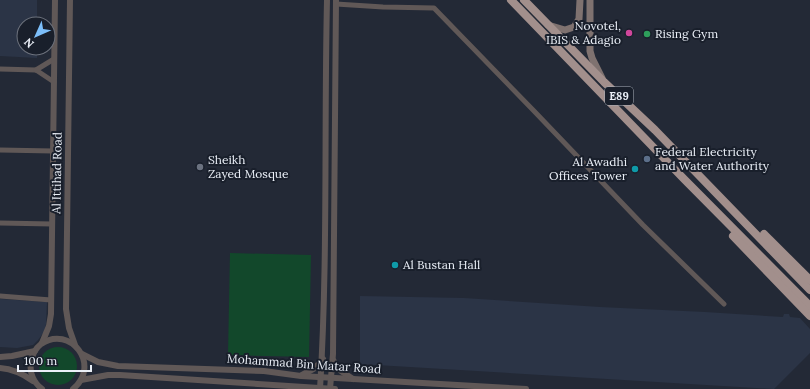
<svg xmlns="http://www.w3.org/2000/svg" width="810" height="389" font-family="Lora,serif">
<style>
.built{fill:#2b3446}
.green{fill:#12482b}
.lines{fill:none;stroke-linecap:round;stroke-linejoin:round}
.minor{stroke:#605857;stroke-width:5}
.tertiary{stroke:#605857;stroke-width:6}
.secondary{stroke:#7f7270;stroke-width:7}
.trunk{stroke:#a28f8c;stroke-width:8}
.hotel-dot{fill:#d1479c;stroke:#191f2b;stroke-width:1.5}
.leisure-dot{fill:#2e9e5b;stroke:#191f2b;stroke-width:1.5}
.service-dot{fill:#5c6f8a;stroke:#191f2b;stroke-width:1.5}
.worship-dot{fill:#6b7280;stroke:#191f2b;stroke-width:1.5}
.culture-dot{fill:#0f9aa8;stroke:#191f2b;stroke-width:1.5}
.labels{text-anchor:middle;stroke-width:4;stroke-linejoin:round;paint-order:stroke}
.shield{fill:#191f2b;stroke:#abb1ba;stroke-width:1}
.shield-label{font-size:11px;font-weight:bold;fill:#eaeff7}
.poi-label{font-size:12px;fill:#eaeff7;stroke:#191f2b;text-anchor:start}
.street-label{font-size:12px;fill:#eaeff7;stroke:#191f2b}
</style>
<rect width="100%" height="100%" fill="#232936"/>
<g class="built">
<path d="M 0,0 L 37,0 L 37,24 L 24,24 L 24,48 L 37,48 L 37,58 L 0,56 Z"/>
<path d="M 360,296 L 464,298 L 600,307 L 705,312 L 783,317 L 784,314 L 789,314 L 790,317 L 800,318 L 810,329 L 810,353 L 774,389 L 360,364 Z"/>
<path d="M 0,299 L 47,302 L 46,324 L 44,332 L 38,340 L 33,345 L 17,348 L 0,347 Z"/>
</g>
<g class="green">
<path d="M 230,253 L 311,255 L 309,357 L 228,355 Z"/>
<circle cx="58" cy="366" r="19"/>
</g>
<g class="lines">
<g class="minor">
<path d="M 336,4 L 383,7 L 434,8 L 534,111 L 643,225 L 724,304"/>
<path d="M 0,69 L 36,70 L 54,82"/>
<path d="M 36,70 L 54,59"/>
<path d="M 0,150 L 53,151"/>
<path d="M 0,223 L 52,224"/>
<path d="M 0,296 L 51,300"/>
</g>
<g class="tertiary">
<path d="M 70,0 L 66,309 L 69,328 L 75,345"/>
<path d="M 42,343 L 49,326 L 51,314 L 55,0"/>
<path d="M 82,354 L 98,362 L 118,366 L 264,371 L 301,376 L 353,379 L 526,389"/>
<path d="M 0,357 L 12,356 L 35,351"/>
<path d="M 333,360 L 341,371 L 353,379"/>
<path d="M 0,368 C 13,369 22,373 33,381"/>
<path d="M 302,375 L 315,368 L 323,359"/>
<path d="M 81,380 L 108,375 L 120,375 L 335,389"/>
<path d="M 42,389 C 34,383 29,373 31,362 C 32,355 36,348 41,344 C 70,324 102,365 73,389"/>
<path d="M 320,389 C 328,260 324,130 327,0"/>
<path d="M 330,389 L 333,354 L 336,0"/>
</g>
<g class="secondary">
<path d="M 590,0 L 590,51 L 592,58 L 602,78"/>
<path d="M 548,25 L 565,30 L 574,27 L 579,19 L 580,0"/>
</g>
<g class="trunk">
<path d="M 511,0 L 684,179 L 810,306"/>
<path d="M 524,0 L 604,82 L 655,130 L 810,290"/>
<path d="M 764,234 L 810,280"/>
<path d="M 733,236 L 810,316"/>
</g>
</g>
<circle class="hotel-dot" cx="629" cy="33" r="4"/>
<circle class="leisure-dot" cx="647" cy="34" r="4"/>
<circle class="service-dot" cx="647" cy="159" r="4"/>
<circle class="worship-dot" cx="200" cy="167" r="4"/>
<g class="culture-dot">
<circle cx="635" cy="169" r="4"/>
<circle cx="395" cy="265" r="4"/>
</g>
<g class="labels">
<rect class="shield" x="605" y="87" width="28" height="18" rx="3"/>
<g class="shield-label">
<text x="619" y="100">E89</text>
</g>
<g class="poi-label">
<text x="621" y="30" text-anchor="end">Novotel,<tspan x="621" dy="14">IBIS &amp; Adagio</tspan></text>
<text x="655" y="38">Rising Gym</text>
<text x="655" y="156">Federal Electricity<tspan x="655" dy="14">and Water Authority</tspan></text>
<text x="208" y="164">Sheikh<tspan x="208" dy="14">Zayed Mosque</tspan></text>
<text x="627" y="166" text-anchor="end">Al Awadhi<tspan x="627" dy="14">Offices Tower</tspan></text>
<text x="403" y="269">Al Bustan Hall</text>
</g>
<g class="street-label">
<text transform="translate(57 173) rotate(-89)" y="4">Al Ittihad Road</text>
<text transform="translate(304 364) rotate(4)" y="4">Mohammad Bin Matar Road</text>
</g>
</g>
<g transform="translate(36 36) rotate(225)"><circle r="19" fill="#191f2b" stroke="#6d727d"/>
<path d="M0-3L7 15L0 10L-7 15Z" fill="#7cbef9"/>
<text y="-6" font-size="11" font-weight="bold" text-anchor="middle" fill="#eaeff7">N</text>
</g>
<path d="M18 365v6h73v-6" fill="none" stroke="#eaeff7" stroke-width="2"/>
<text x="24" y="365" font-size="12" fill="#eaeff7" stroke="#191f2b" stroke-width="3" paint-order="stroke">100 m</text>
</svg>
